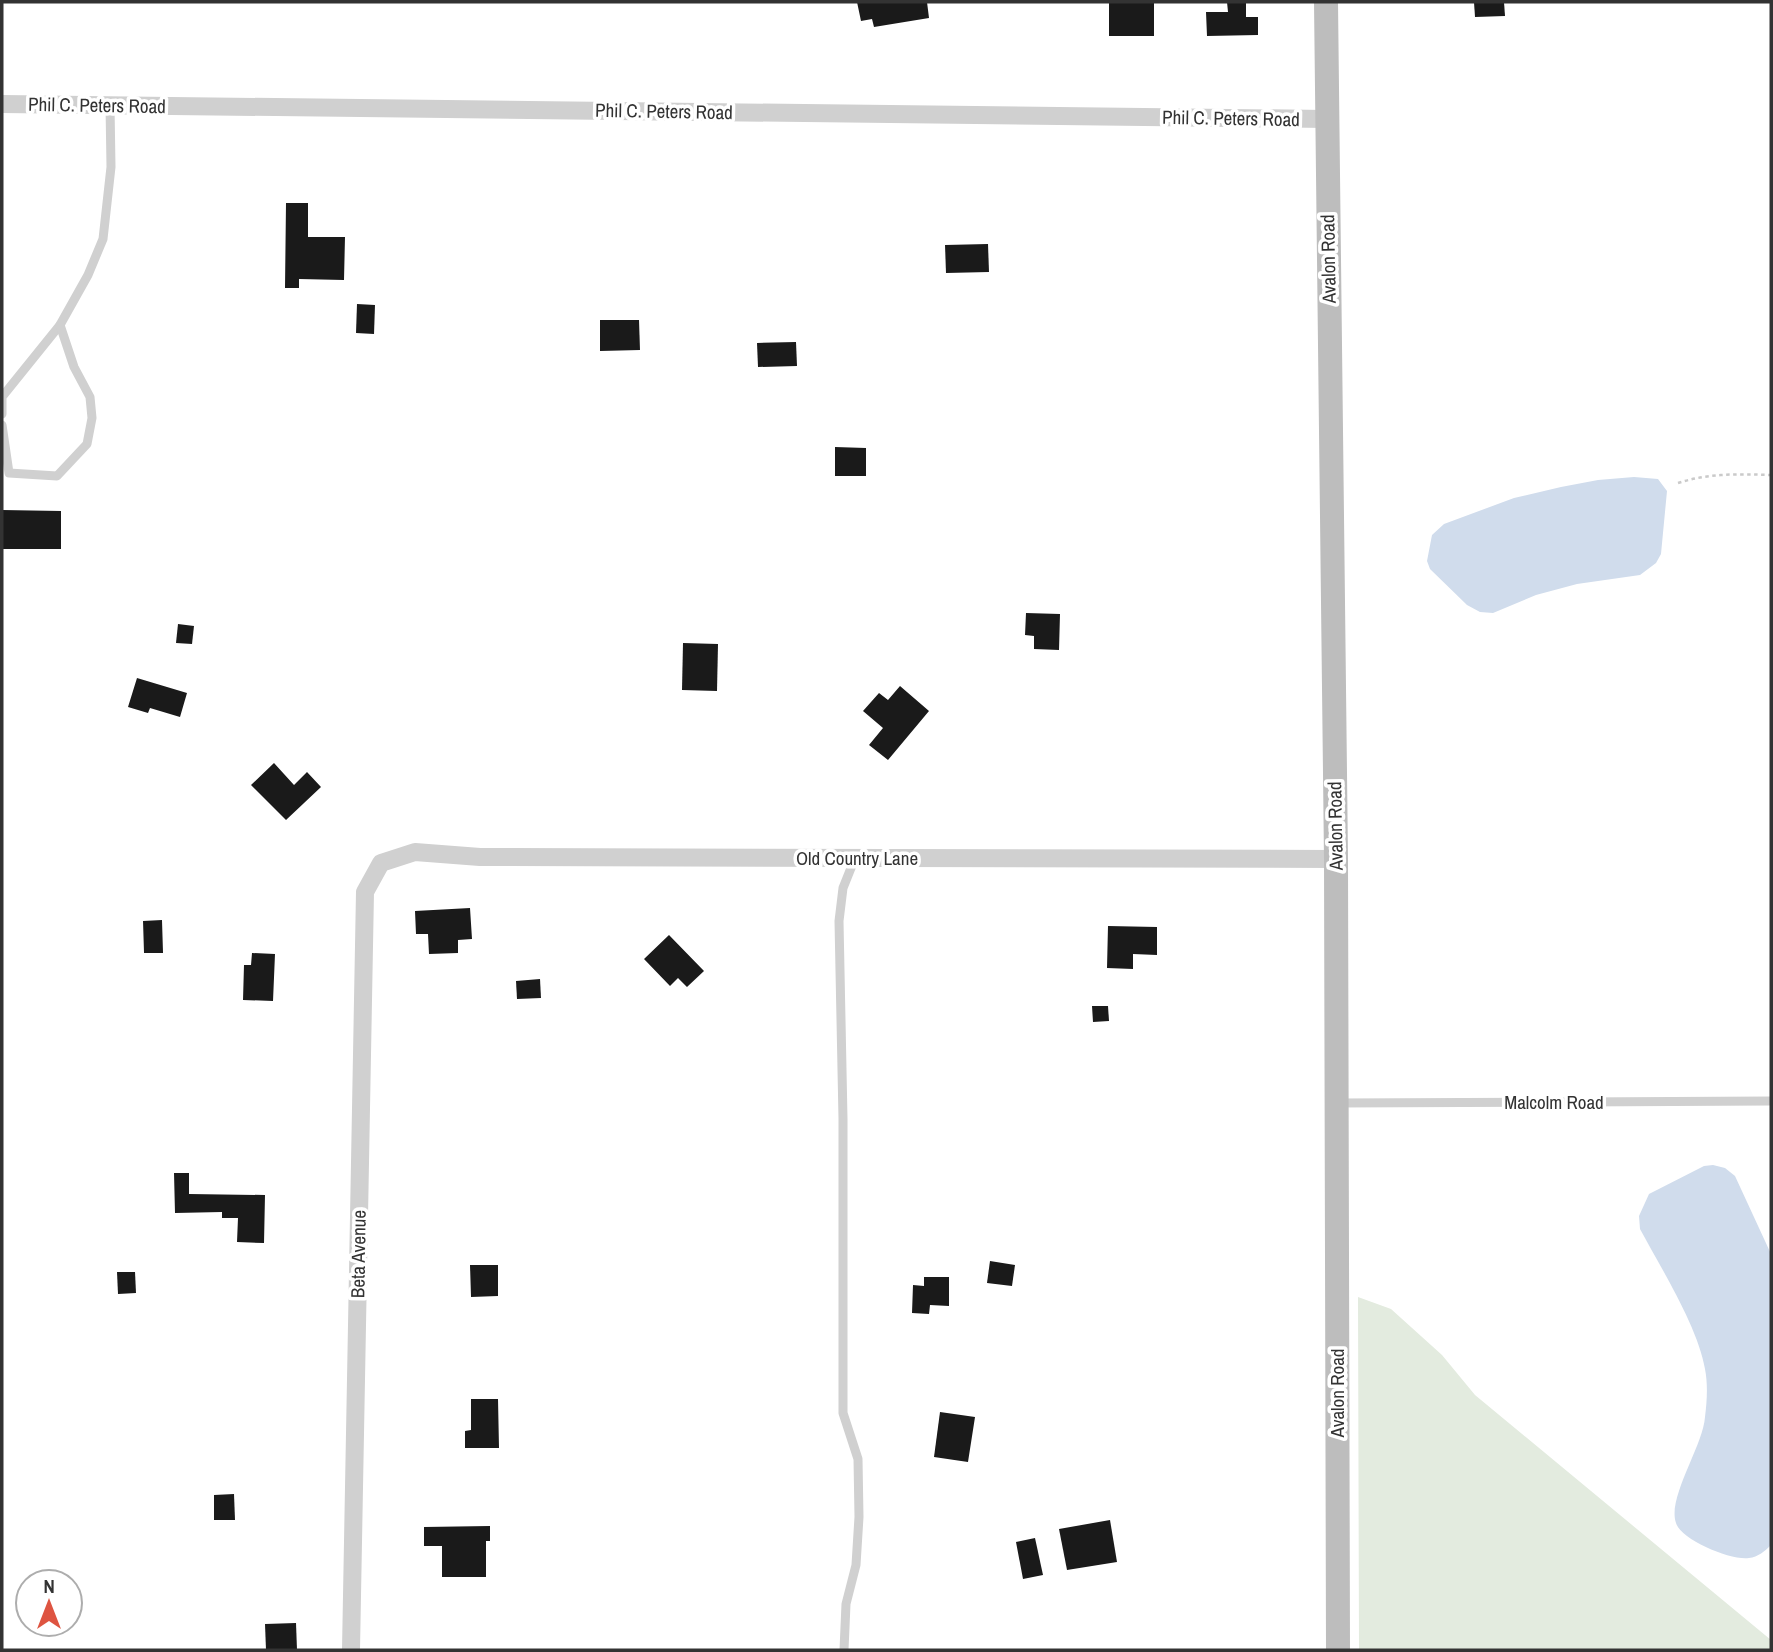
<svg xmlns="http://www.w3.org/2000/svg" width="1773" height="1652" font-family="'Archivo Narrow',sans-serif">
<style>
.green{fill:#e3ebdf}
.water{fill:#d0dcec}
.building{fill:#1a1a1a}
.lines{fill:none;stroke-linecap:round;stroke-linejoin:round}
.path{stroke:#cacaca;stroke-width:2.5;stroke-dasharray:3.5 3.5;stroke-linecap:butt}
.lane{stroke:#d0d0d0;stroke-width:9}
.street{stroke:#d0d0d0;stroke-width:18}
.secondary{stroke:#bdbdbd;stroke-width:24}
.labels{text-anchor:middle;stroke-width:7;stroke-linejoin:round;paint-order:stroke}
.street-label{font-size:19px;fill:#333;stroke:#fff}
</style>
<rect width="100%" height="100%" fill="#fff"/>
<path class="green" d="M 1358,1297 L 1391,1309 L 1442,1355 L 1475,1395 L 1771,1640 L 1771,1650 L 1359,1650 Z"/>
<g class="water">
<path d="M 1634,477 L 1658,479 L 1667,491 L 1661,554 L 1656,563 L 1640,575 L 1577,584 L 1536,595 L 1493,613 L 1480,612 L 1467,605 L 1430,569 L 1427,561 L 1432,535 L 1444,524 L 1514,498 L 1561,487 L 1598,480 Z"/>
<path d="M 1713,1165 L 1725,1168 L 1735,1176 L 1771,1254 L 1771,1545 C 1765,1551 1758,1557 1749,1558 C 1732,1561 1681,1540 1676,1523 C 1667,1498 1703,1446 1705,1417 C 1707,1402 1708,1384 1705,1369 C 1698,1327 1661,1268 1640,1229 L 1639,1216 L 1649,1194 L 1704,1166 Z"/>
</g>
<g class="building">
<path d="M 857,2 L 927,2 L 929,18 L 874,27 L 872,19 L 861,21 Z"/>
<rect x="1109" y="2" width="45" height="34"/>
<path d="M 1227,2 L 1246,2 L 1246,17 L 1258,17 L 1258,35 L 1207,36 L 1206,12 L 1228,12 Z"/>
<path d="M 1474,2 L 1504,2 L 1505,16 L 1475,17 Z"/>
<path d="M 286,203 L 308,203 L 308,237 L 345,237 L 344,280 L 299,279 L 299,288 L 285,288 Z"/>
<path d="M 988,244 L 989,272 L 946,273 L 945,245 Z"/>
<path d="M 357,304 L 375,305 L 374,334 L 356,333 Z"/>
<path d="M 600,320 L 639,320 L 640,350 L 600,351 Z"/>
<path d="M 796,342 L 797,366 L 758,367 L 757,343 Z"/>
<path d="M 835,447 L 866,448 L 866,476 L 835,476 Z"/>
<path d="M 2,510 L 61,511 L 61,549 L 2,549 Z"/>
<path d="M 1026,613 L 1060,614 L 1059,650 L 1034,649 L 1034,636 L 1025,635 Z"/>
<path d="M 178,624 L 194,626 L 192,644 L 176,643 Z"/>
<path d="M 683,643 L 718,644 L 717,691 L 682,690 Z"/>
<path d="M 137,678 L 187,693 L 180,717 L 150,708 L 148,713 L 128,707 Z"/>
<path d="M 900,686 L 929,711 L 888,760 L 869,745 L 883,728 L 863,711 L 879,693 L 888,700 Z"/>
<path d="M 274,763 L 294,785 L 307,772 L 321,787 L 286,820 L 251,785 Z"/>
<path d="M 470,908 L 472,939 L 458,940 L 458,953 L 429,954 L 428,934 L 416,934 L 415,911 Z"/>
<path d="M 162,920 L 163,953 L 144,953 L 143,921 Z"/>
<path d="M 1108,926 L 1157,927 L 1157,955 L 1133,954 L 1133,969 L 1107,968 Z"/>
<path d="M 669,935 L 704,971 L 687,987 L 678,978 L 670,986 L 644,959 Z"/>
<path d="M 252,953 L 275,954 L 273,1001 L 243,1000 L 244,965 L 251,965 Z"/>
<path d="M 540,979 L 541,998 L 517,999 L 516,981 Z"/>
<path d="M 1092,1006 L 1108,1006 L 1109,1021 L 1093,1022 Z"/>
<path d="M 174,1173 L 189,1173 L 189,1194 L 265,1195 L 264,1243 L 237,1242 L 238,1218 L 222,1218 L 222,1212 L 175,1213 Z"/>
<path d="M 990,1261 L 1015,1265 L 1012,1286 L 987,1283 Z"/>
<path d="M 470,1265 L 498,1265 L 498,1296 L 471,1297 Z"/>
<path d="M 117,1272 L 135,1272 L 136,1293 L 118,1294 Z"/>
<path d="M 924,1277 L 949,1277 L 949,1306 L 930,1305 L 929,1314 L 912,1313 L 913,1285 L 924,1286 Z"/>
<path d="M 471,1399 L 498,1399 L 499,1448 L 465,1448 L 465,1431 L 471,1430 Z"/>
<path d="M 940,1412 L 975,1417 L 968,1462 L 934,1457 Z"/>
<path d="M 234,1494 L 235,1520 L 214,1520 L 214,1495 Z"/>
<path d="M 1110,1520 L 1117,1562 L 1067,1570 L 1059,1529 Z"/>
<path d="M 490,1526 L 490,1541 L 486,1541 L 486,1577 L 442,1577 L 442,1546 L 424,1546 L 424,1527 Z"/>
<path d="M 1035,1538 L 1043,1575 L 1023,1579 L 1016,1542 Z"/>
<path d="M 296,1623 L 297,1650 L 266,1650 L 265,1624 Z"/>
</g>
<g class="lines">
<path class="path" d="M 1678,483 C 1709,473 1739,474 1771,475"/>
<g class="lane">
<path d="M 2,414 L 2,397 L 60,325 L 88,275 L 103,239 L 111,167 L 110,105"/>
<path d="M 2,425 L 9,473 L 57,476 L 87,444 L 92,418 L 90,397 L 74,367 L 60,325"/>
<path d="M 1339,1103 L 1771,1101"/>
<path d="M 844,1650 L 846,1604 L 856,1565 L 859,1517 L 858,1459 L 843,1413 L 843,1119 L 839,921 L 843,888 L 855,858"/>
</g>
<g class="street">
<path d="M 2,104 L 1326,119"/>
<path d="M 351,1650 L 365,892 L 381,863 L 415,852 L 480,857 L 1336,859"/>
</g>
<path class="secondary" d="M 1326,2 L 1336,859 L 1338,1650"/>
</g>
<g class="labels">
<g class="street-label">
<text transform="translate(97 105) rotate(1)" y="7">Phil C. Peters Road</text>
<text transform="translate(664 111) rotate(1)" y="7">Phil C. Peters Road</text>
<text transform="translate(1231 118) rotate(1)" y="7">Phil C. Peters Road</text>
<text transform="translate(1328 259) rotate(-91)" y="7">Avalon Road</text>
<text transform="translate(1335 826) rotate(-91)" y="7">Avalon Road</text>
<text x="857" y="865">Old Country Lane</text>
<text x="1554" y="1109">Malcolm Road</text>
<text transform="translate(358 1254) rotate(-89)" y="7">Beta Avenue</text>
<text transform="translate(1337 1393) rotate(-90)" y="7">Avalon Road</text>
</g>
</g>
<rect width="1773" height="1652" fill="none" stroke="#333333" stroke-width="7"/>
<g transform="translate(49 1603)"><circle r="33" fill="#ffffff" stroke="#adadad" stroke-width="2"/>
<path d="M0-5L12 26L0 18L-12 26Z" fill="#de5441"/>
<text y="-10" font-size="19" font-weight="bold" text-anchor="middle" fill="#333333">N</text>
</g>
</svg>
